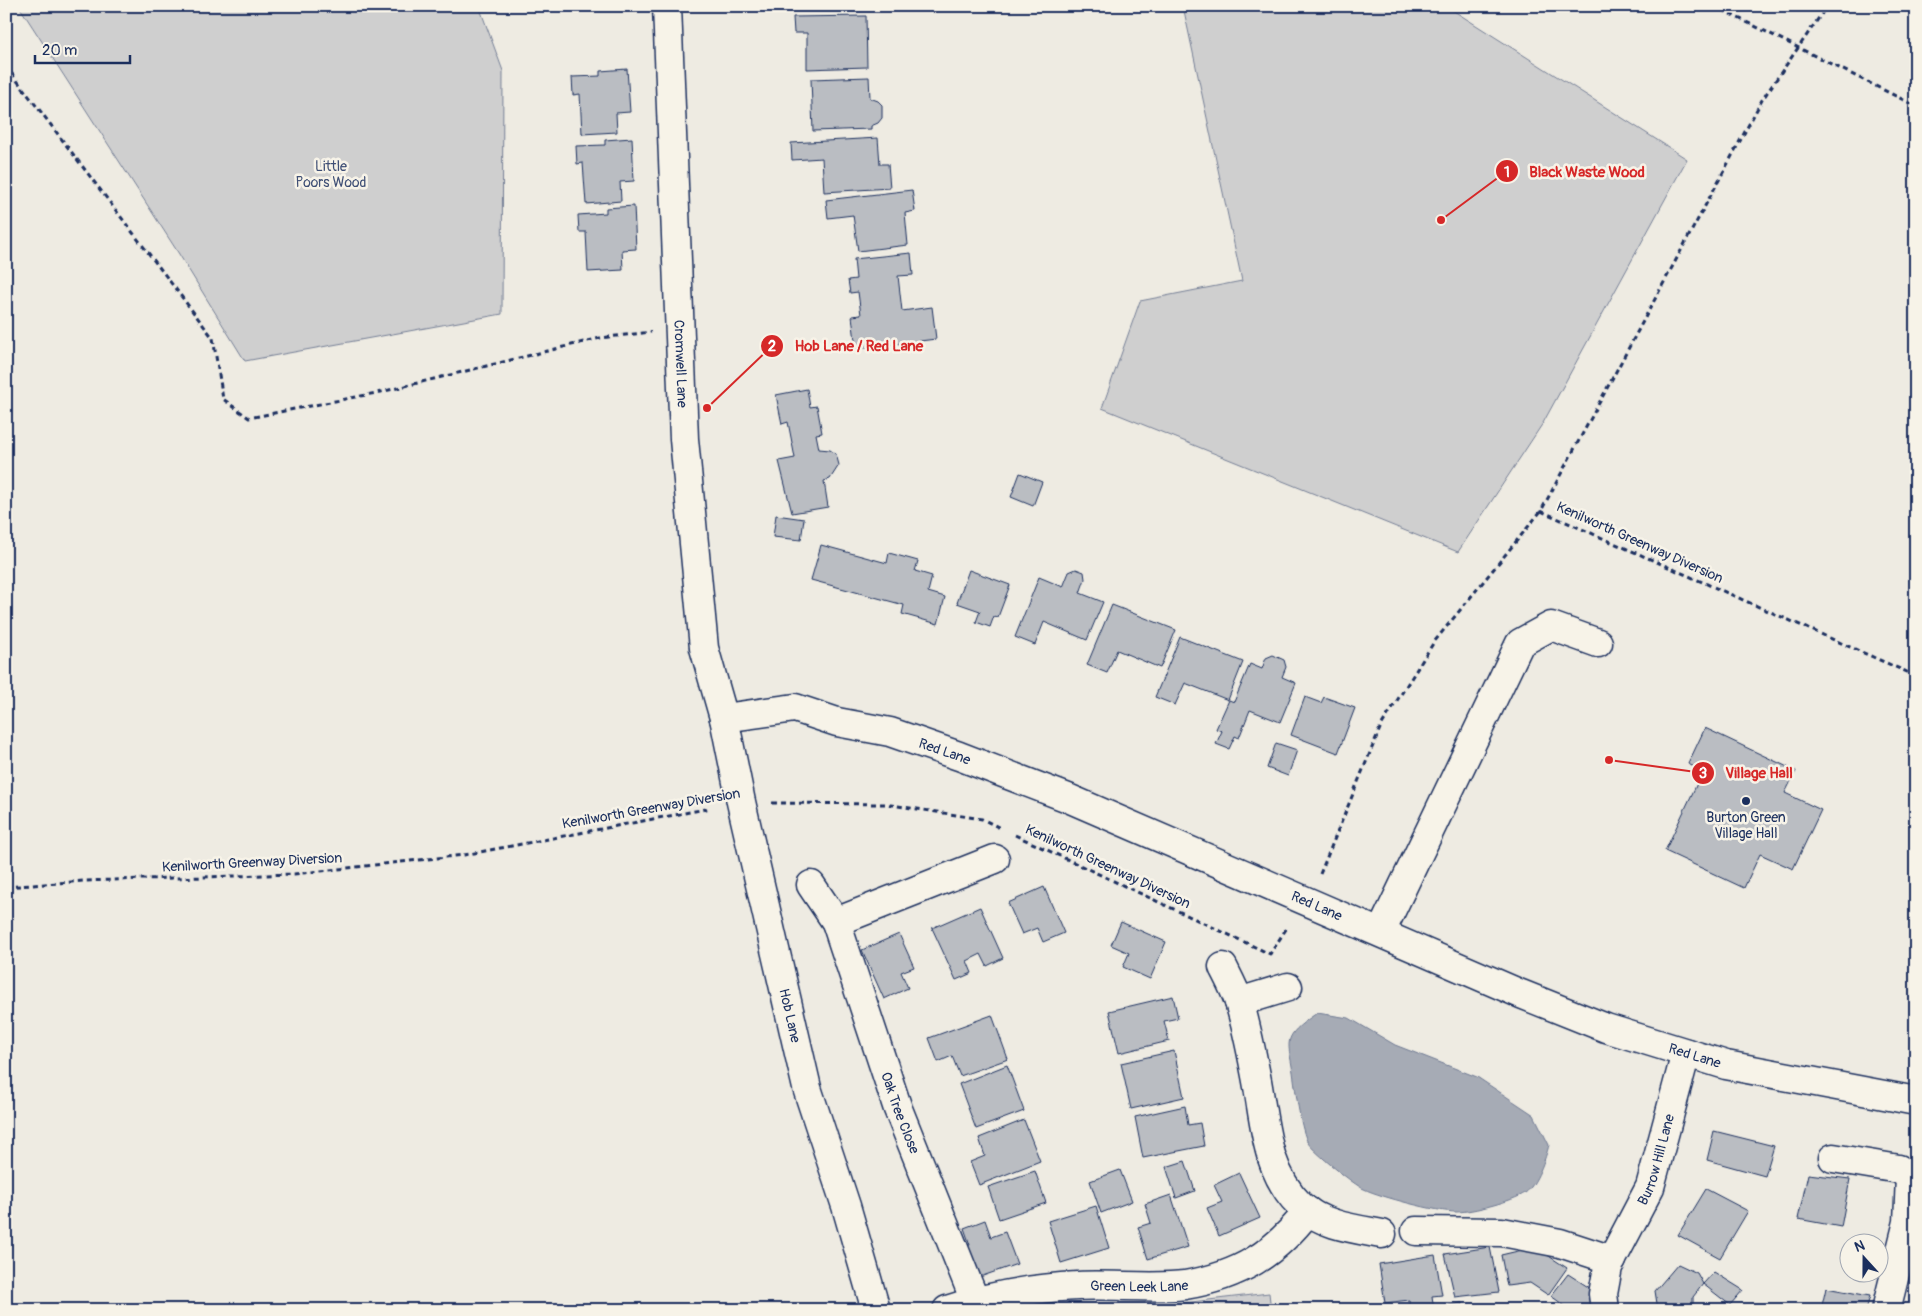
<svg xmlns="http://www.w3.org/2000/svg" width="1922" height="1316" font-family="Pangolin,sans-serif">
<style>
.green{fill:#cfcfcf;stroke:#757f96}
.water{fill:#a6abb5;stroke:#6e7992}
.building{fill:#babdc2;stroke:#1b2f5e}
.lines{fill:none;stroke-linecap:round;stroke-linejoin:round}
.minor-casing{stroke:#1b2f5e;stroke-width:31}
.path{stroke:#1b2f5e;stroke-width:3;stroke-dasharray:5 4;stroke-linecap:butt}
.minor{stroke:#f7f3e8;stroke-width:28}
.poi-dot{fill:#1b2f5e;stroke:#f7f3e8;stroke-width:2}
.labels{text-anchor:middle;stroke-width:5;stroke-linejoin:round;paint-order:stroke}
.park-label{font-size:14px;fill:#3f4f75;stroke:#f7f3e8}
.street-label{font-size:14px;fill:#1b2f5e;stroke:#f7f3e8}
.poi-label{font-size:14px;fill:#1b2f5e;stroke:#f7f3e8}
.leader{fill:none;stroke:#d62828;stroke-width:2}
.callout-dot{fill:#d62828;stroke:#f7f3e8;stroke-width:2}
.mark-label{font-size:15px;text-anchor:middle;font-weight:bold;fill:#fff}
.callout-label{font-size:15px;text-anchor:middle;font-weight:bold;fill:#d62828;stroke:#f7f3e8;stroke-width:5;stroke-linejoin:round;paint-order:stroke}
</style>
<rect width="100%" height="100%" fill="#eeebe2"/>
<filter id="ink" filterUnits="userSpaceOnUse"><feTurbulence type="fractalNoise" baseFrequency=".02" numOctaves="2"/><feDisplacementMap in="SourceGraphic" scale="10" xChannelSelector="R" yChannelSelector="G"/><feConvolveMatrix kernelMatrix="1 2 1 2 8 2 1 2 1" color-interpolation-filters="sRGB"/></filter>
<g filter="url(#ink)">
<g class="green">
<path d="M 19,6 L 479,6 L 503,71 L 502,314 L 245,361 L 179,254 Z"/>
<path d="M 1183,6 L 1446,6 L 1687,159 L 1543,423 L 1458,552 L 1102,408 L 1140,301 L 1242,281 Z"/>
<path d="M 1269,1293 L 1271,1310 L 1122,1310 Z"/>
</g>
<path class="water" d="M 1317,1013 L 1349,1018 L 1395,1045 L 1477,1077 L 1534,1115 L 1549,1145 C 1546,1157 1536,1186 1525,1193 C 1513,1201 1472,1212 1456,1212 C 1438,1212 1381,1197 1364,1189 C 1354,1185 1314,1152 1308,1143 C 1301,1130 1296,1094 1294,1079 C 1289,1040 1279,1039 1317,1013 Z"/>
<g class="building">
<path d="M 794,6 L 865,6 L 853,7 L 853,10 L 794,9 Z"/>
<path d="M 866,16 L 867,67 L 807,69 L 807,33 L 794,33 L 793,17 Z"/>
<path d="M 627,69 L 630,112 L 616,113 L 617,132 L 582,134 L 580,94 L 573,95 L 572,77 L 600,76 L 600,71 Z"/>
<path d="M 869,77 L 870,98 L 878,101 L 882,105 L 882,118 L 878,123 L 871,126 L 871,129 L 813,131 L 811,79 Z"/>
<path d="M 632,138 L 634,181 L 620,182 L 621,201 L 586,204 L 583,163 L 577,164 L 576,146 L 605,145 L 605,140 Z"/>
<path d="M 878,138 L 880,164 L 888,164 L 890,188 L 824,192 L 822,158 L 792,160 L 791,143 Z"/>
<path d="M 912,190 L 915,211 L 905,213 L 908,245 L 858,251 L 853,215 L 828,218 L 826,200 Z"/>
<path d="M 634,206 L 636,249 L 622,250 L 623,270 L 588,272 L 586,232 L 579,232 L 578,215 L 606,213 L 606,208 Z"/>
<path d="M 911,253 L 913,275 L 898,276 L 902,311 L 932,307 L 936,339 L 856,349 L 852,316 L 861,315 L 858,292 L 850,293 L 848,280 L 856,279 L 854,259 Z"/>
<path d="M 807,389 L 810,407 L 817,406 L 822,433 L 816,434 L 819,449 L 830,450 L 836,454 L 839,465 L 830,479 L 824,481 L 828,507 L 792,513 L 779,461 L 795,458 L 788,422 L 782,424 L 776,395 Z"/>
<path d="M 1020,473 L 1042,482 L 1033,506 L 1011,497 Z"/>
<path d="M 776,515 L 804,519 L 801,540 L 773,537 Z"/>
<path d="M 821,545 L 887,563 L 889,553 L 918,561 L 915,571 L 932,576 L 928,592 L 945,597 L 938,624 L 902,614 L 904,605 L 811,580 Z"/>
<path d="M 1076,569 L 1084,572 L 1085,579 L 1080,593 L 1103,602 L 1087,640 L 1044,622 L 1035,645 L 1015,637 L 1039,577 L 1063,587 L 1069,572 Z"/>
<path d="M 969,570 L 1010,585 L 998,617 L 994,616 L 990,627 L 976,622 L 980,611 L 957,603 Z"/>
<path d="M 1112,605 L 1176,630 L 1160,668 L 1117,650 L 1107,673 L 1087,665 Z"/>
<path d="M 1180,637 L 1243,662 L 1228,700 L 1185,683 L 1175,705 L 1155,697 Z"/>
<path d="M 1273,655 L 1284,660 L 1286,667 L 1282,677 L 1296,683 L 1280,722 L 1250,710 L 1239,738 L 1235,736 L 1229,749 L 1216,744 L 1222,731 L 1216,729 L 1229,700 L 1234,702 L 1250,664 L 1262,669 L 1266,658 Z"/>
<path d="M 1305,697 L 1321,703 L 1324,697 L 1355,708 L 1338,753 L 1291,735 Z"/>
<path d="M 1705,728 L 1796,771 L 1785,793 L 1821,810 L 1793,869 L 1760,854 L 1744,888 L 1665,851 L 1703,771 L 1688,764 Z"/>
<path d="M 1276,743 L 1297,750 L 1288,776 L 1267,768 Z"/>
<path d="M 1044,887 L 1064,933 L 1043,942 L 1037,928 L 1022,934 L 1008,903 Z"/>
<path d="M 980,907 L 1003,958 L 987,966 L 981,954 L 967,961 L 972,973 L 956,980 L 932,928 Z"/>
<path d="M 1121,922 L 1166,942 L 1150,979 L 1123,967 L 1129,953 L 1111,945 Z"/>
<path d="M 899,934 L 914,967 L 901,972 L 908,988 L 884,999 L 862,950 Z"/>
<path d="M 1173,996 L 1178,1018 L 1164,1021 L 1169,1041 L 1119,1053 L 1109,1011 Z"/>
<path d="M 992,1015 L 1008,1059 L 960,1076 L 952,1056 L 938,1062 L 929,1038 Z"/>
<path d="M 1174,1051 L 1184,1097 L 1131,1109 L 1121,1063 Z"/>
<path d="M 1007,1065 L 1024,1111 L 976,1129 L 959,1084 Z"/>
<path d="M 1185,1106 L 1188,1125 L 1200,1123 L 1204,1146 L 1143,1158 L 1135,1117 Z"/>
<path d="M 1024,1120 L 1040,1161 L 979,1185 L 970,1162 L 985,1156 L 979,1138 Z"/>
<path d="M 1714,1131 L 1774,1146 L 1765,1176 L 1707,1160 Z"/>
<path d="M 1185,1161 L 1195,1191 L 1176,1198 L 1166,1167 Z"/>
<path d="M 1120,1170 L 1132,1201 L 1101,1213 L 1090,1181 Z"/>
<path d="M 1035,1171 L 1046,1203 L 999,1219 L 988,1187 Z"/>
<path d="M 1239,1173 L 1260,1218 L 1219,1236 L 1207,1208 L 1222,1202 L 1214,1185 Z"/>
<path d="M 1808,1174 L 1850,1179 L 1841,1227 L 1798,1219 Z"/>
<path d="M 1706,1189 L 1748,1211 L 1720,1258 L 1678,1235 Z"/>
<path d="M 1171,1195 L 1188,1247 L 1148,1259 L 1138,1227 L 1151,1223 L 1145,1204 Z"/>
<path d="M 1096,1206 L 1109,1248 L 1061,1263 L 1048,1221 Z"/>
<path d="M 985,1220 L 991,1237 L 1005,1232 L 1017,1264 L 977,1278 L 966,1246 L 970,1245 L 964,1228 Z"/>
<path d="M 1490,1247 L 1499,1292 L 1455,1297 L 1445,1254 Z"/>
<path d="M 1535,1247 L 1567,1268 L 1548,1295 L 1530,1283 L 1507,1286 L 1501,1255 Z"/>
<path d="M 1435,1255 L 1442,1295 L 1432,1296 L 1434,1310 L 1410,1310 L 1409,1300 L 1385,1303 L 1379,1264 Z"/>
<path d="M 1678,1264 L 1697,1273 L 1703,1284 L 1693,1297 L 1693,1310 L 1658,1310 L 1655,1291 Z"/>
<path d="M 1714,1272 L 1743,1290 L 1730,1305 L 1703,1284 Z"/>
<path d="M 1568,1274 L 1596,1292 L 1599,1310 L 1566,1310 L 1565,1306 L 1551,1296 Z"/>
<path d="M 1826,1288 L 1870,1296 L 1866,1310 L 1821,1310 Z"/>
<path d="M 1462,1303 L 1463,1310 L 1442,1310 L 1441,1306 Z"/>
</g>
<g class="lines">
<defs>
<g id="minor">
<path id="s1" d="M 667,6 L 684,439 L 704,648 L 724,718 L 741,802 L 807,1088 L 846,1206 L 876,1310"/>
<path id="s2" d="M 724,718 L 795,708 L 837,722 L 890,732 L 959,756 L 1068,798 L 1521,994 L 1606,1028 L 1726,1065 L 1916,1101"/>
<path id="s3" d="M 811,885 L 836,922 L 898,1109 L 975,1301"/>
<path d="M 836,922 L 995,859"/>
<path d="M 1381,932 L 1520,643 L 1551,626 L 1598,643"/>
<path d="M 1223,967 C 1229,979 1235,990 1239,1002 C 1247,1027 1252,1055 1257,1081 C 1265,1124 1266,1172 1300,1205 C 1321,1225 1355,1229 1382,1234"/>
<path d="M 1239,1002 L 1288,987"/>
<path d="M 1833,1158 L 1899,1169 L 1910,1177 L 1916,1174"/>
<path d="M 1416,1231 L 1502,1232 L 1560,1243 L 1612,1260"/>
<path id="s4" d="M 947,1310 C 989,1296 1034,1288 1078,1286 C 1111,1284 1153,1289 1185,1285 C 1239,1276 1275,1254 1308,1211"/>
<path id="s5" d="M 1605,1310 L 1603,1294 L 1608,1267 L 1650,1187 L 1686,1053"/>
<path d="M 1886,1310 L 1908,1222 L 1910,1177"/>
</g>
</defs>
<use href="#minor" class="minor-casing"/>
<g class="path">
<path d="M 1714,6 L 1916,106"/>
<path d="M 6,66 L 213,338 L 223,399 L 249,418 L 381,392 L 600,338 L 651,332"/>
<path d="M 1541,511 L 1916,676"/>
<path d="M 772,803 L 885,804 L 982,819 L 1000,828"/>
<path d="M 1015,835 L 1270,954 L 1288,926"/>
<path d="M 1320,874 L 1381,726 L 1434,642 L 1541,511 L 1762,100 L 1827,6"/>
<path d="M 6,887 L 84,881 L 294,874 L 464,855 L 711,808"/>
</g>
<use href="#minor" class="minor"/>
</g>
</g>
<circle class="poi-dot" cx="1746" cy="801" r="5"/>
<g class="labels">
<g class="park-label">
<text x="331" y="171">Little<tspan x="331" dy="16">Poors Wood</tspan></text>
</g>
<g class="street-label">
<text dy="5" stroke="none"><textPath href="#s1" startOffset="358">Cromwell Lane</textPath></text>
<text transform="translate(1640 542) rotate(24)" y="5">Kenilworth Greenway Diversion</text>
<text dy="5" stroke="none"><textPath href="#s2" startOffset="228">Red Lane</textPath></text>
<text transform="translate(651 808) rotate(-10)" y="5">Kenilworth Greenway Diversion</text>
<text transform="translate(252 862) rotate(-3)" y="5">Kenilworth Greenway Diversion</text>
<text transform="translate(1108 866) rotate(25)" y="5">Kenilworth Greenway Diversion</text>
<text dy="5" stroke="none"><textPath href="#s2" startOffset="631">Red Lane</textPath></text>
<text dy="5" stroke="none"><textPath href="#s1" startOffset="1021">Hob Lane</textPath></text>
<text dy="5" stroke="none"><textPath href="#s2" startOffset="1038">Red Lane</textPath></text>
<text dy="5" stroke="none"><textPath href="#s3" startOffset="246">Oak Tree Close</textPath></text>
<text dy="5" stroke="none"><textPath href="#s5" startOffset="162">Burrow Hill Lane</textPath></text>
<text dy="5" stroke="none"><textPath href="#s4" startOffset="195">Green Leek Lane</textPath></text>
</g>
<g class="poi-label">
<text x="1746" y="822">Burton Green<tspan x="1746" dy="16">Village Hall</tspan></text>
</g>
</g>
<path class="leader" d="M1441 220L1507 171M707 408L772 346M1609 760L1703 773"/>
<g class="callout-dot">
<circle cx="1441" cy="220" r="5"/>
<circle cx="707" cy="408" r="5"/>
<circle cx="1609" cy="760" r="5"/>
<circle cx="1507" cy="171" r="12"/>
<circle cx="772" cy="346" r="12"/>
<circle cx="1703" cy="773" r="12"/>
</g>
<g class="mark-label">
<text x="1507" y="177">1</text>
<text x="772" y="351">2</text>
<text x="1703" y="778">3</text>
</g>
<g class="callout-label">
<text x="1587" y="177">Black Waste Wood</text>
<text x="859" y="351">Hob Lane / Red Lane</text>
<text x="1759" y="778">Village Hall</text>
</g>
<rect width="1922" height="1316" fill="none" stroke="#f7f3e8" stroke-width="25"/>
<rect x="12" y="12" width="1897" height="1291" fill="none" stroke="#1b2f5e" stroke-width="2" filter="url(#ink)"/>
<g transform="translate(1864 1258) rotate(339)"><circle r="24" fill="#f7f3e8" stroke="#9fa5b1"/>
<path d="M0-4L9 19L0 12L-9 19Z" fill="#1b2f5e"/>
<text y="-8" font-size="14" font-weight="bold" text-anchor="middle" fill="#1b2f5e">N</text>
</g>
<path d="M35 55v8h95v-8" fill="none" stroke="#1b2f5e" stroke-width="2.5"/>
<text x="42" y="55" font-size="15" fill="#1b2f5e" stroke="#f7f3e8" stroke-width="4" paint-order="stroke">20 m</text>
</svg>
